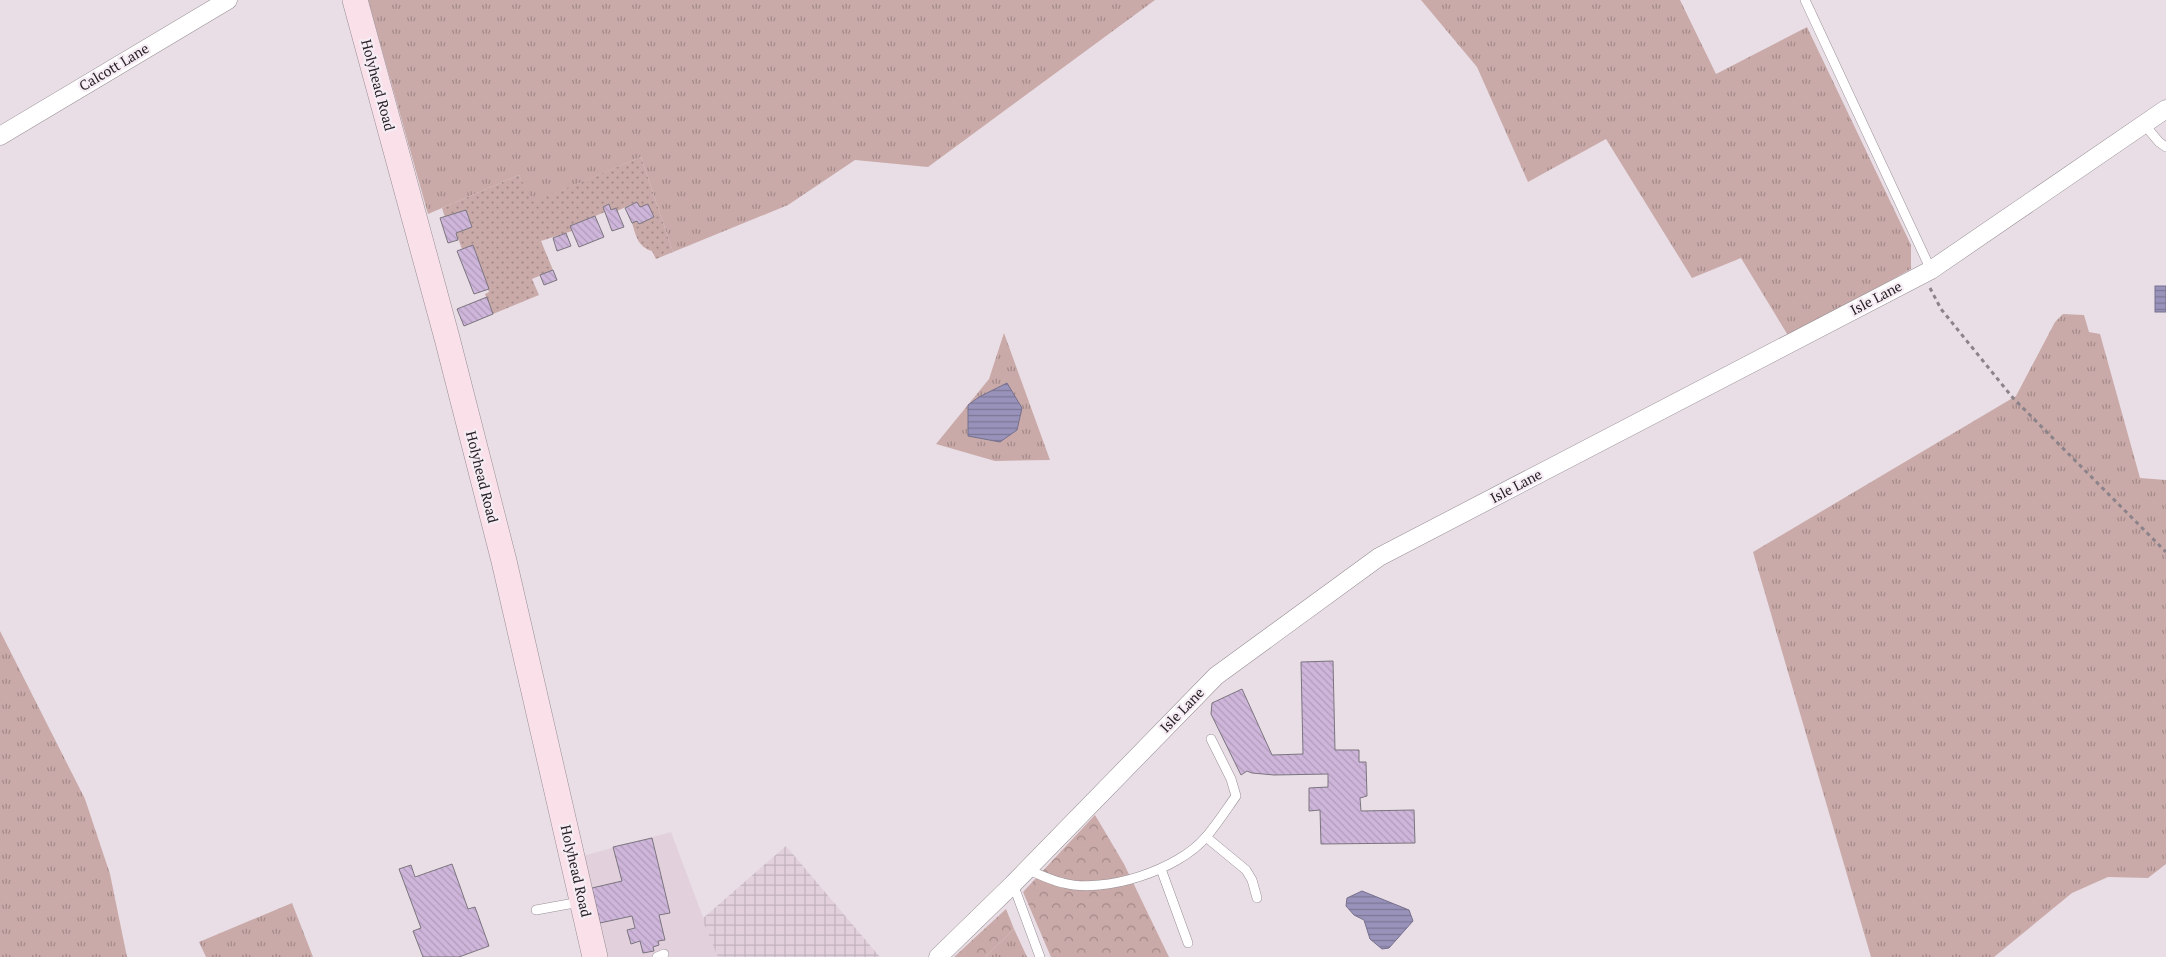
<svg xmlns="http://www.w3.org/2000/svg" width="2166" height="957" font-family="'PT Serif',serif">
<style>
.built{fill:#e2d1dd}
.industrial{fill:url(#industrial-grid)}
.grass{fill:url(#grass-tufts)}
.forest{fill:url(#forest-crowns)}
.garden{fill:url(#garden-dots)}
.water{fill:url(#water-rules);stroke:#76708d}
.building{fill:url(#building-back-hatch);stroke:#7b757e}
.lines{fill:none;stroke-linecap:round;stroke-linejoin:round}
.service-casing{stroke:#988f95;stroke-width:10}
.minor-casing{stroke:#988f95;stroke-width:19}
.secondary-casing{stroke:#988f95;stroke-width:26}
.path{stroke:#8b8389;stroke-width:3;stroke-dasharray:4 4;stroke-linecap:butt}
.service{stroke:#fff;stroke-width:9}
.minor{stroke:#fff;stroke-width:18}
.secondary{stroke:#fae0e9;stroke-width:25}
.labels{text-anchor:middle;stroke-width:4.5;stroke-linejoin:round;paint-order:stroke}
.street-label{font-size:14px;fill:#252124;stroke:#f6ecf3}
</style>
<defs>
<pattern id="industrial-grid" width="8" height="8" patternUnits="userSpaceOnUse" patternTransform="scale(1.25)"><rect width="8" height="8" fill="#e2d1dd"/><path d="M0 4h8M4 0v8" fill="none" stroke="#c2b3be"/></pattern>
<pattern id="grass-tufts" width="24" height="20" patternUnits="userSpaceOnUse" patternTransform="scale(1.25)"><rect width="24" height="20" fill="#c9aaa9"/><path d="M3 7l-1-3M5 7V3M7 7l1-3M15 17l-1-3M17 17v-4M19 17l1-3" fill="none" stroke="#a38a89"/></pattern>
<pattern id="forest-crowns" width="20" height="18" patternUnits="userSpaceOnUse" patternTransform="scale(1.25)"><rect width="20" height="18" fill="#c9aaa9"/><path d="M2 6a3 3 0 1 1 6 0M12 15a3 3 0 1 1 6 0" fill="none" stroke="#a38a89"/></pattern>
<pattern id="garden-dots" width="8" height="8" patternUnits="userSpaceOnUse" patternTransform="scale(1.25)"><rect width="8" height="8" fill="#c9aaa9"/><path d="M2 2h.1M6 6h.1" fill="none" stroke="#a38a89" stroke-width="1.8" stroke-linecap="round"/></pattern>
<pattern id="water-rules" width="6" height="5" patternUnits="userSpaceOnUse" patternTransform="scale(1.25)"><rect width="6" height="5" fill="#9992ba"/><path d="M0 2.5h6" fill="none" stroke="#7d7797"/></pattern>
<pattern id="building-back-hatch" width="6" height="6" patternUnits="userSpaceOnUse" patternTransform="scale(1.25)"><rect width="6" height="6" fill="#ceb5da"/><path d="M-1 5l2 2M0 0l6 6M5-1l2 2" fill="none" stroke="#b19bbb"/></pattern>
</defs>
<rect width="100%" height="100%" fill="#e9dee6"/>
<path class="built" d="M 671,832 L 718,957 L 606,957 L 582,856 Z"/>
<path class="industrial" d="M 786,846 L 880,957 L 718,957 L 702,919 Z"/>
<g class="grass">
<path d="M 368,0 L 1155,0 L 928,167 L 855,160 L 788,205 L 673,252 L 641,157 L 532,203 L 519,175 L 428,214 Z"/>
<path d="M 1421,0 L 1680,0 L 1716,74 L 1807,27 L 1911,245 L 1911,269 L 1789,337 L 1741,258 L 1692,278 L 1606,139 L 1528,182 L 1477,67 Z"/>
<path d="M 2063,314 L 2084,315 L 2089,332 L 2100,334 L 2140,478 L 2166,480 L 2166,864 L 2148,878 L 2108,877 L 2072,893 L 1994,957 L 1871,957 L 1753,552 L 2016,396 L 2055,322 Z"/>
<path d="M 1004,333 L 1050,460 L 995,461 L 936,444 L 989,379 Z"/>
<path d="M 0,631 L 85,799 L 110,874 L 127,957 L 0,957 Z"/>
<path d="M 292,903 L 313,957 L 206,957 L 199,942 Z"/>
<path d="M 1014,929 L 1027,957 L 985,957 Z"/>
</g>
<g class="forest">
<path d="M 1095,815 L 1124,864 L 1169,957 L 1051,957 L 1023,892 Z"/>
<path d="M 1006,909 L 1014,929 L 985,957 L 954,957 Z"/>
</g>
<path class="garden" d="M 641,157 L 673,252 L 656,259 L 652,251 C 638,247 636,236 632,223 L 637,221 L 639,224 L 654,217 L 648,204 L 640,207 L 637,202 L 617,211 L 616,208 L 611,210 L 609,204 L 603,207 L 605,212 L 571,226 L 572,231 L 541,241 L 553,270 L 532,279 L 539,295 L 493,314 L 485,294 L 489,292 L 473,245 L 462,249 L 456,233 L 472,227 L 466,210 L 445,217 L 442,208 L 519,175 L 533,202 Z"/>
<g class="water">
<rect x="2155" y="286" width="11" height="26"/>
<path d="M 1007,383 L 1022,408 L 1017,430 L 1000,442 L 968,436 L 968,405 L 979,397 Z"/>
<path d="M 1362,891 L 1409,910 L 1413,921 L 1389,948 L 1382,949 L 1370,939 L 1364,920 L 1354,915 L 1346,906 L 1347,898 Z"/>
</g>
<g class="building">
<path d="M 637,202 L 640,207 L 648,204 L 654,217 L 639,224 L 637,221 L 632,223 L 625,208 Z"/>
<path d="M 609,204 L 611,210 L 616,208 L 624,227 L 612,231 L 603,207 Z"/>
<path d="M 466,210 L 472,227 L 456,233 L 458,240 L 448,243 L 440,218 Z"/>
<path d="M 595,216 L 604,237 L 579,247 L 570,226 Z"/>
<path d="M 566,233 L 571,246 L 557,251 L 553,238 Z"/>
<path d="M 473,245 L 489,289 L 474,294 L 457,251 Z"/>
<path d="M 553,270 L 557,280 L 544,285 L 540,275 Z"/>
<path d="M 487,297 L 493,314 L 464,326 L 457,309 Z"/>
<path d="M 1333,661 L 1335,750 L 1359,750 L 1359,762 L 1366,762 L 1367,796 L 1360,798 L 1361,811 L 1414,810 L 1415,843 L 1321,844 L 1320,810 L 1309,811 L 1309,788 L 1328,787 L 1328,774 L 1274,775 L 1252,773 L 1247,771 L 1241,775 L 1211,714 L 1212,703 L 1242,689 L 1272,755 L 1303,754 L 1301,662 Z"/>
<path d="M 652,838 L 670,913 L 659,915 L 665,940 L 658,941 L 659,945 L 653,947 L 654,951 L 643,953 L 640,941 L 631,944 L 627,930 L 635,928 L 632,916 L 600,923 L 592,888 L 622,881 L 613,847 Z"/>
<path d="M 452,864 L 468,909 L 475,907 L 489,946 L 459,957 L 423,957 L 413,931 L 421,928 L 399,869 L 411,865 L 415,877 Z"/>
</g>
<g class="lines">
<defs>
<g id="service">
<path d="M 1805,0 L 1931,270"/>
<path d="M 2143,123 L 2159,142 L 2166,147"/>
<path d="M 1206,837 L 1246,870 L 1252,880 L 1257,898"/>
<path d="M 1027,869 C 1038,874 1050,880 1063,883 C 1105,894 1178,870 1206,837 C 1217,824 1226,810 1236,796 L 1231,779 L 1211,739"/>
<path d="M 1161,869 L 1188,943"/>
<path d="M 1013,884 L 1040,957"/>
<path d="M 536,910 L 580,902"/>
<path d="M 657,957 L 664,954"/>
</g>
<g id="minor">
<path d="M 0,136 L 228,0"/>
<path d="M 938,957 L 1013,884 L 1216,676 L 1379,557 L 1931,270 L 2166,109"/>
</g>
<path id="secondary" d="M 355,0 L 447,338 L 504,561 L 595,957"/>
</defs>
<use href="#service" class="service-casing"/>
<use href="#minor" class="minor-casing"/>
<use href="#secondary" class="secondary-casing"/>
<path class="path" d="M 1930,288 L 1941,309 L 2013,398 L 2166,552"/>
<use href="#service" class="service"/>
<use href="#minor" class="minor"/>
<use href="#secondary" class="secondary"/>
</g>
<g class="labels">
<g class="street-label">
<text transform="translate(114 67) rotate(-31)" y="5">Calcott Lane</text>
<text transform="translate(378 85) rotate(75)" y="5">Holyhead Road</text>
<text transform="translate(1876 298) rotate(-28)" y="5">Isle Lane</text>
<text transform="translate(482 477) rotate(76)" y="5">Holyhead Road</text>
<text transform="translate(1516 486) rotate(-28)" y="5">Isle Lane</text>
<text transform="translate(1182 710) rotate(-46)" y="5">Isle Lane</text>
<text transform="translate(576 871) rotate(77)" y="5">Holyhead Road</text>
</g>
</g>
</svg>
